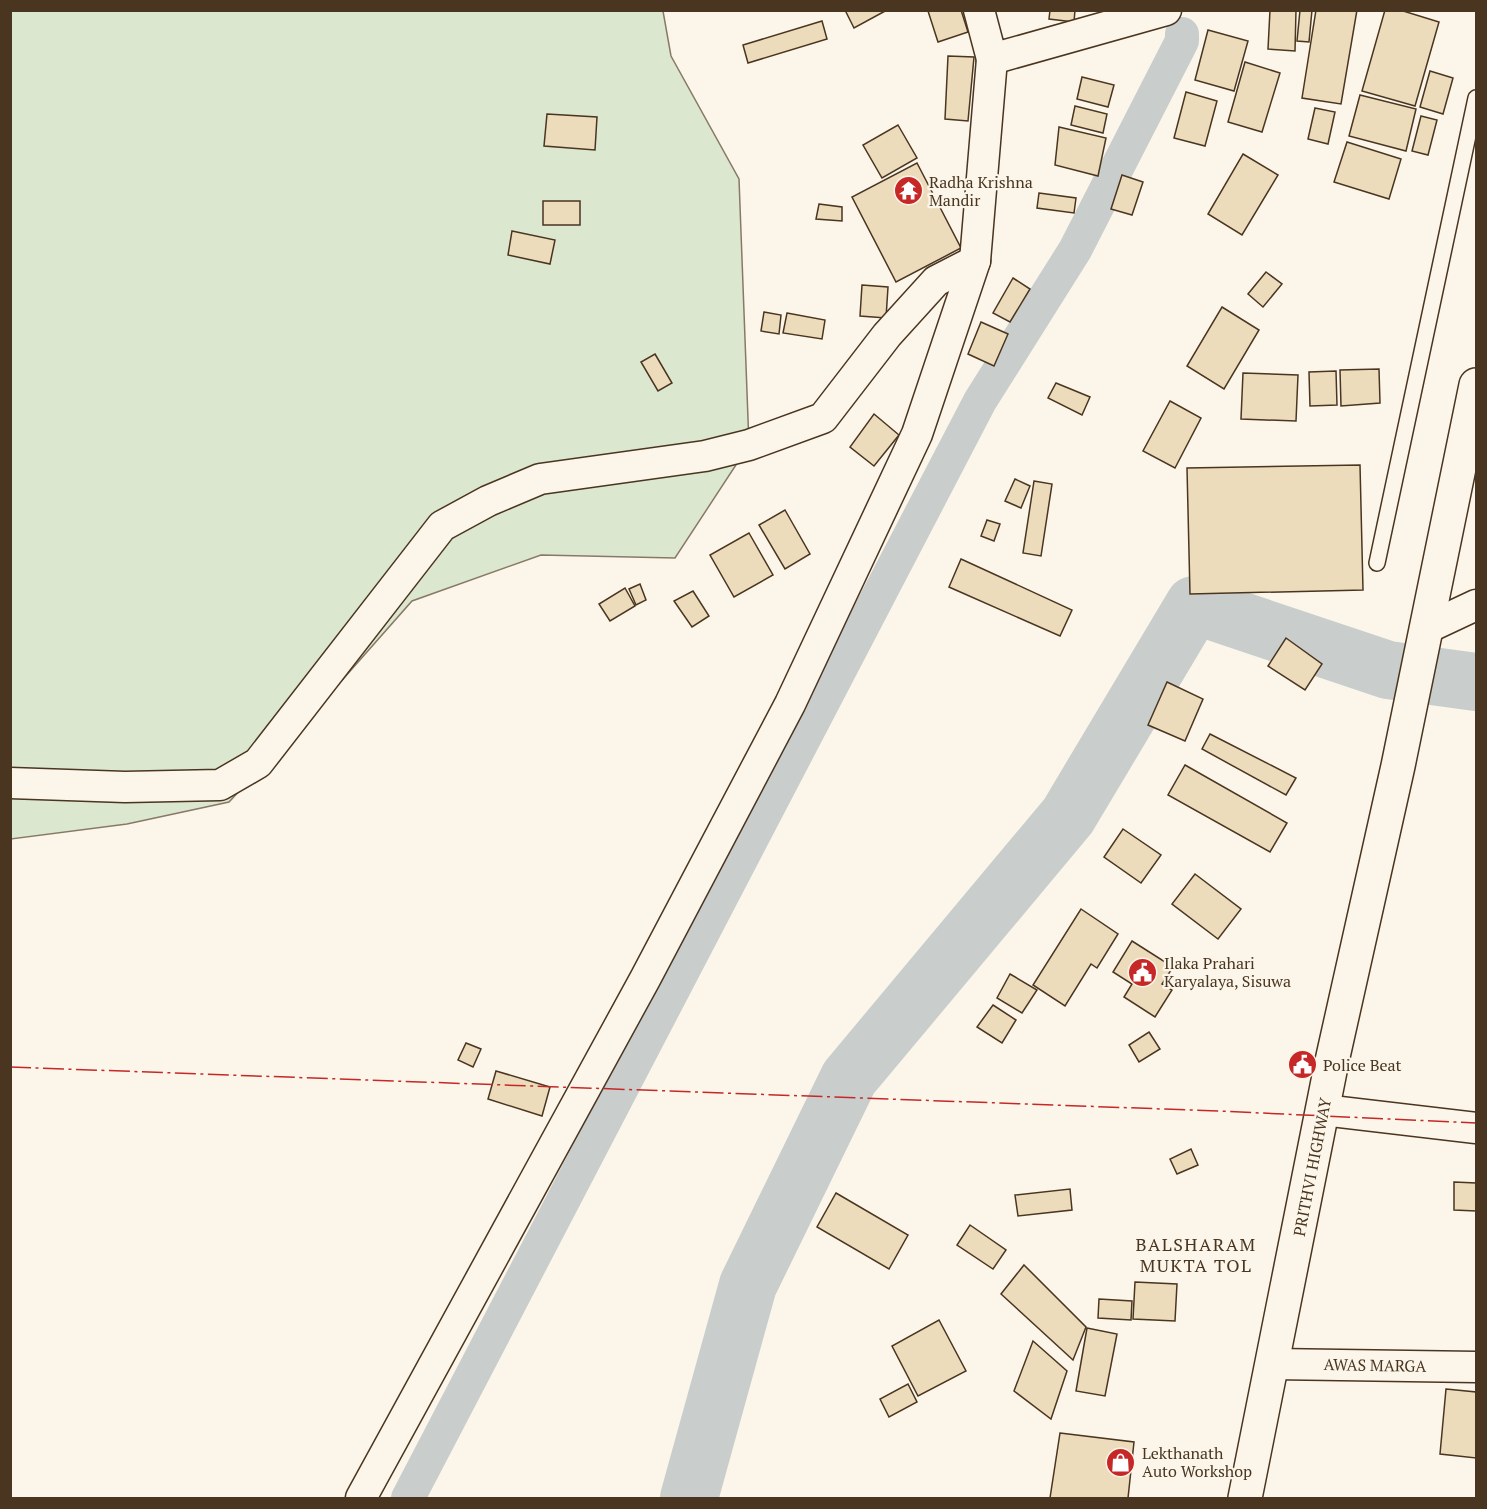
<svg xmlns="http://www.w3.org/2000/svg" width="1487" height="1509" font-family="'PT Serif',serif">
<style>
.green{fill:#dce7d0;stroke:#887966;stroke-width:1.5}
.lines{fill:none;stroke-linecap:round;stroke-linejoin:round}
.canal{stroke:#c9cecd;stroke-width:34}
.river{stroke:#c9cecd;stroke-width:58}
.building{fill:#ecdcbc;stroke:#4a3520;stroke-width:1.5}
.lane-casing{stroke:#4a3520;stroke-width:18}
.street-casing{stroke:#4a3520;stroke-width:33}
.highway-casing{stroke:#4a3520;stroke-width:36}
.lane{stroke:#fbf6e9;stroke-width:15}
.street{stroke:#fbf6e9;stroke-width:30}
.highway{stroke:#fbf6e9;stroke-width:33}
.power{stroke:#c62828;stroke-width:1.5;stroke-dasharray:21 4.5 3 4.5;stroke-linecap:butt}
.labels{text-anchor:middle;stroke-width:4.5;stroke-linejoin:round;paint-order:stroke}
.poi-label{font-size:16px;fill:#4a3520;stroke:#fbf6e9;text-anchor:start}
.street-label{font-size:16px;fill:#4a3520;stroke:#fbf6e9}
.neighbourhood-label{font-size:18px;letter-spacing:1.5px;fill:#4a3520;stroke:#fbf6e9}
</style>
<rect width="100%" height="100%" fill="#fbf6e9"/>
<path class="green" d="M 11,11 L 663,11 L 671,56 L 739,179 L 749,445 L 675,558 L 541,555 L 412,601 L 329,695 L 229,802 L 127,824 L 11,839 Z"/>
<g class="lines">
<path class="canal" d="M 408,1498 L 980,401 L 1075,250 L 1182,41 L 1182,34"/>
<path class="river" d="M 689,1498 L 748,1285 L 849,1078 L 1068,816 L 1194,605 L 1388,670 L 1476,682"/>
</g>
<g class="building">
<path d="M 845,10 L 887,10 L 854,28 Z"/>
<path d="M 961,10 L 968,32 L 938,42 L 928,11 Z"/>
<path d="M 1050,10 L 1075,10 L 1074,22 L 1049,19 Z"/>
<path d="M 1270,10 L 1296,10 L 1295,51 L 1268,49 Z"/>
<path d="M 1300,10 L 1312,10 L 1309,42 L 1297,41 Z"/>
<path d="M 1316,10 L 1357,10 L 1341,104 L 1302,98 Z"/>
<path d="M 1385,10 L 1400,10 L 1439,22 L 1415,106 L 1362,91 Z"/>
<path d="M 822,21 L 827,39 L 748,63 L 743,45 Z"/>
<path d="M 1208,30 L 1248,41 L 1234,91 L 1195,80 Z"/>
<path d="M 948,56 L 974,57 L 968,121 L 945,119 Z"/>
<path d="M 1245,62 L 1280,73 L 1262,132 L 1228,122 Z"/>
<path d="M 1430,71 L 1453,78 L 1443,114 L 1420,107 Z"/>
<path d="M 1082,77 L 1114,85 L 1108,107 L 1077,99 Z"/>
<path d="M 1186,92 L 1217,101 L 1205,146 L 1174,138 Z"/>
<path d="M 1360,95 L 1416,109 L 1406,151 L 1349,136 Z"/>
<path d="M 1075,106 L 1107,114 L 1103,133 L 1071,125 Z"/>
<path d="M 1315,108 L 1335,112 L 1328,144 L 1308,139 Z"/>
<path d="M 547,114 L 597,117 L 595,150 L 544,146 Z"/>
<path d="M 1421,116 L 1437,120 L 1428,155 L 1412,151 Z"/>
<path d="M 898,125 L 917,158 L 882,178 L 863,145 Z"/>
<path d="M 1059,127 L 1106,138 L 1098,176 L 1055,165 Z"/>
<path d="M 1347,142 L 1401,159 L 1389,199 L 1334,182 Z"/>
<path d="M 1243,154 L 1278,175 L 1242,235 L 1208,214 Z"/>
<path d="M 917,163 L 961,248 L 896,282 L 852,197 Z"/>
<path d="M 1122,175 L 1143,182 L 1132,215 L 1111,209 Z"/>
<path d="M 1039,193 L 1076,198 L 1074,213 L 1037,208 Z"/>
<rect x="543" y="201" width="37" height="24"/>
<path d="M 819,204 L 842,207 L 842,221 L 816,219 Z"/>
<path d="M 512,231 L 555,240 L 550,264 L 508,255 Z"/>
<path d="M 1266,272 L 1282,284 L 1263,307 L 1248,294 Z"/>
<path d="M 1013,278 L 1030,289 L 1010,322 L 993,313 Z"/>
<path d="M 862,285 L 888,287 L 886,318 L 860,316 Z"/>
<path d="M 1222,307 L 1259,330 L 1224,389 L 1187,366 Z"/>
<path d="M 764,312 L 781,315 L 779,334 L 761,331 Z"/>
<path d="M 787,313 L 825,320 L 822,339 L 783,333 Z"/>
<path d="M 981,322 L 1008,334 L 994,366 L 968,354 Z"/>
<path d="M 655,354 L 672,383 L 658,391 L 641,362 Z"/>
<path d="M 1379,369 L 1380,403 L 1341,406 L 1340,370 Z"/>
<path d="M 1336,371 L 1337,405 L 1310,406 L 1309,372 Z"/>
<path d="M 1243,373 L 1298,375 L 1296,421 L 1241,419 Z"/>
<path d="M 1056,383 L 1090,397 L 1082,415 L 1048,398 Z"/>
<path d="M 1170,401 L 1201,418 L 1175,468 L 1143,451 Z"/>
<path d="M 874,414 L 899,435 L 874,466 L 850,447 Z"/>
<path d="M 1360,465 L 1363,590 L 1190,594 L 1187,468 Z"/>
<path d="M 1015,479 L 1030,486 L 1021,508 L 1005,501 Z"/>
<path d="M 1034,481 L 1052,484 L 1041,556 L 1023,553 Z"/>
<path d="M 785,510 L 810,554 L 785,569 L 759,525 Z"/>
<path d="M 987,520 L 1000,524 L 994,541 L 981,536 Z"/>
<path d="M 749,533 L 773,575 L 734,597 L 710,555 Z"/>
<path d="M 961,559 L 1072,610 L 1060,636 L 949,587 Z"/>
<path d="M 640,584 L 646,600 L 636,605 L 629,589 Z"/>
<path d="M 625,588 L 635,606 L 610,621 L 599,604 Z"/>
<path d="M 693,591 L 709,616 L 692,627 L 674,601 Z"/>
<path d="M 1286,638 L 1322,664 L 1305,690 L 1268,666 Z"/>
<path d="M 1167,682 L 1203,699 L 1185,741 L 1148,725 Z"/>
<path d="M 1210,734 L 1296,778 L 1286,795 L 1202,749 Z"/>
<path d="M 1185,765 L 1287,823 L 1270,852 L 1168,795 Z"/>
<path d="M 1123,829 L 1161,855 L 1141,883 L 1104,857 Z"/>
<path d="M 1195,874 L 1241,909 L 1218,939 L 1172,904 Z"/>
<path d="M 1081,909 L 1118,934 L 1097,968 L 1091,964 L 1065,1006 L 1033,985 Z"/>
<path d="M 1132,941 L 1173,967 L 1162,984 L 1172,990 L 1155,1017 L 1124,997 L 1132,984 L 1113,972 Z"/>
<path d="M 1010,974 L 1037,990 L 1022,1013 L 997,998 Z"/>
<path d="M 993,1005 L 1016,1020 L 1002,1043 L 977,1027 Z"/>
<path d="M 1149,1032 L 1160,1049 L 1139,1062 L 1129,1045 Z"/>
<path d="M 466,1043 L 481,1049 L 473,1067 L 458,1060 Z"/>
<path d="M 496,1071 L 550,1087 L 542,1116 L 488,1099 Z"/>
<path d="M 1191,1149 L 1198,1165 L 1177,1174 L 1170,1159 Z"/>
<path d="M 1454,1182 L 1476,1183 L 1476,1211 L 1454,1210 Z"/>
<path d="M 1070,1189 L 1072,1210 L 1018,1216 L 1015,1195 Z"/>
<path d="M 836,1193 L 908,1235 L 889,1269 L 817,1227 Z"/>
<path d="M 970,1225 L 1006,1250 L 993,1269 L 957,1245 Z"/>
<path d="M 1024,1265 L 1086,1327 L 1073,1360 L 1001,1294 Z"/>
<path d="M 1135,1282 L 1177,1284 L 1175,1321 L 1133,1319 Z"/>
<path d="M 1099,1299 L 1132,1301 L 1131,1320 L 1098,1318 Z"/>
<path d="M 939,1320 L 966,1371 L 918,1396 L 892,1346 Z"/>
<path d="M 1087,1328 L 1117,1334 L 1105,1396 L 1076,1391 Z"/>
<path d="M 1033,1341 L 1067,1371 L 1051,1419 L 1014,1391 Z"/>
<path d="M 908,1384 L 917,1402 L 889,1417 L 880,1399 Z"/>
<path d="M 1446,1389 L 1476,1392 L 1476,1458 L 1440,1454 Z"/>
<path d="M 1060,1433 L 1134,1442 L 1128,1498 L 1050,1498 Z"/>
</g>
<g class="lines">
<defs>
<path id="lane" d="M 1377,563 L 1476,98"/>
<g id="street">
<path d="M 979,10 L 992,59 L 1166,10"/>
<path d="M 1427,628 L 1476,605"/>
<path d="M 10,783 L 125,787 L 220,785 L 258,763 L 442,526 L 488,501 L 540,479 L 705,456 L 749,445 L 823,418 L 887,335 L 936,281 L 975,261"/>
<path d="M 1323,1110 L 1476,1128"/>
<path d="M 1273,1364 L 1476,1367"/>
<path d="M 361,1498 L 645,979 L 790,704 L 917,434 L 975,261 L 992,59"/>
</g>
<path id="highway" d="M 1245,1498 L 1332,1061 L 1398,766 L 1476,385"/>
</defs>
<use href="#lane" class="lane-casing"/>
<use href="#street" class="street-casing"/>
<use href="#highway" class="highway-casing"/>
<use href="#lane" class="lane"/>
<use href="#street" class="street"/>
<use href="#highway" class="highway"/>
<path class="power" d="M 10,1067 L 1218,1111 L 1476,1123"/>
</g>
<defs>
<symbol id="temple-disc" viewBox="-11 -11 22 22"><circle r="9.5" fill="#c62828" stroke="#fbf6e9"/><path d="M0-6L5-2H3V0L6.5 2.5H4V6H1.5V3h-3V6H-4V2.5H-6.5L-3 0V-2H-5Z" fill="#fff"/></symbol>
<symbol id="civic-disc" viewBox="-11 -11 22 22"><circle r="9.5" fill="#c62828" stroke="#fbf6e9"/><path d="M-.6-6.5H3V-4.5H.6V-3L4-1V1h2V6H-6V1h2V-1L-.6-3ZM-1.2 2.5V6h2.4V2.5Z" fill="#fff"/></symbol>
<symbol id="shop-disc" viewBox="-11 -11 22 22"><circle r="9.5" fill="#c62828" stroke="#fbf6e9"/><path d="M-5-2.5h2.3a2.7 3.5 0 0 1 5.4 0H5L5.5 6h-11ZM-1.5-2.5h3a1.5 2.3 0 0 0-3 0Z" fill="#fff"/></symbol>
</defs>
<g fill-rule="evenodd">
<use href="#temple-disc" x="892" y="174" width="33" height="33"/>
<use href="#civic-disc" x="1126" y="956" width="33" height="33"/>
<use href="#civic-disc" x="1286" y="1048" width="33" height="33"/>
<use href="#shop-disc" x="1104" y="1446" width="33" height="33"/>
</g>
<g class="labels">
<g class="poi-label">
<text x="929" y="188">Radha Krishna<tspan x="929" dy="18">Mandir</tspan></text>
<text x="1164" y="969">Ilaka Prahari<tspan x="1164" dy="18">Karyalaya, Sisuwa</tspan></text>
<text x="1323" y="1071">Police Beat</text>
<text x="1142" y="1459">Lekthanath<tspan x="1142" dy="18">Auto Workshop</tspan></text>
</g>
<g class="street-label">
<text transform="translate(1312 1167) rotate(-79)" y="6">PRITHVI HIGHWAY</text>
<text transform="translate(1375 1365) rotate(1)" y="6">AWAS MARGA</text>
</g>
<g class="neighbourhood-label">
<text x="1196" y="1251">BALSHARAM<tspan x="1196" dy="21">MUKTA TOL</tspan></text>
</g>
</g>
<rect width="1487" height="1509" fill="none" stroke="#4a3520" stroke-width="24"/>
</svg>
